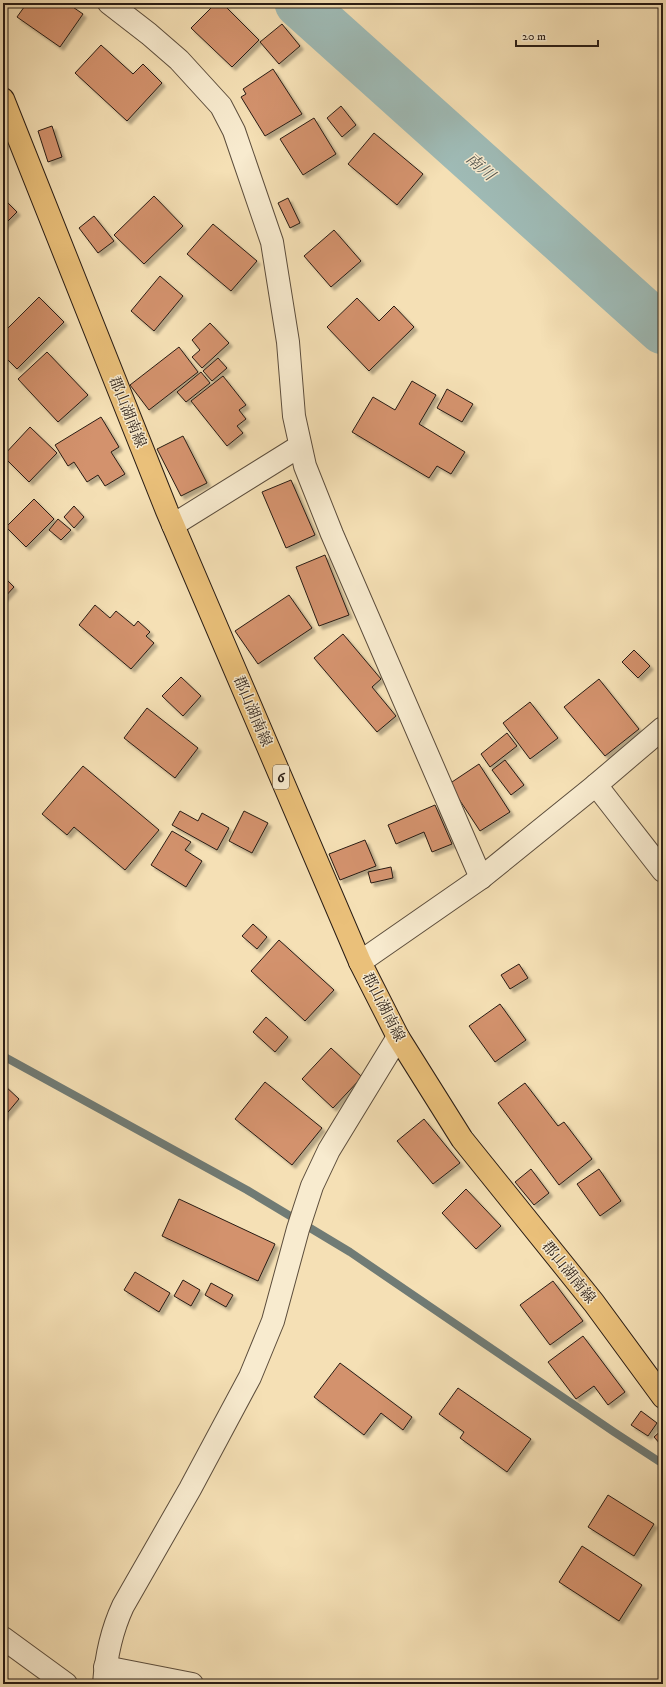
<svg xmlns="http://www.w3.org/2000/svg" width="666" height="1687" font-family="'IM FELL DW Pica','Noto Serif JP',serif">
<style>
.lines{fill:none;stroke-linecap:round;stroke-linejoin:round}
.stream{stroke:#707b75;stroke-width:8}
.river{stroke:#9fbbb6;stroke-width:49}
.building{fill:#d3926d;stroke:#291c14;filter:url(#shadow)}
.minor-casing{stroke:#5c4d3c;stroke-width:24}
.major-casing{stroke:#291c14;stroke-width:24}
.minor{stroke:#f8ebcf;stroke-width:22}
.major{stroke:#eac07a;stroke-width:22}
.labels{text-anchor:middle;stroke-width:3;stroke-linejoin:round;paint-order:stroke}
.shield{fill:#f8ebcf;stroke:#675a4c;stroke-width:1}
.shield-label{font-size:14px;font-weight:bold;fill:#291c14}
.street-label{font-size:15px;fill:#291c14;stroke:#f8ebcf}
.water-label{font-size:16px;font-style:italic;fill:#52544d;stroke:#f8ebcf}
</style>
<defs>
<filter id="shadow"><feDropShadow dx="3.5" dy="3.5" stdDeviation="1" flood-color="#0004"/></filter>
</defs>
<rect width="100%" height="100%" fill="#f5e0b5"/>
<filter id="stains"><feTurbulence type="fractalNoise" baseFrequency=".005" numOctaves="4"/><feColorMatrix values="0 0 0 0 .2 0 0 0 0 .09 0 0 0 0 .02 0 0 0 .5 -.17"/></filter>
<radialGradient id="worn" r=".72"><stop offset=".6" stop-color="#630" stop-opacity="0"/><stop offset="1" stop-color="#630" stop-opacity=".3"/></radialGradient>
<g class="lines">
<path class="stream" d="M 3,1056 L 247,1190 L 350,1252 L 614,1432 L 663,1464"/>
<path class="river" d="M 299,3 L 663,330"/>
</g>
<g class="building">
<path d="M 27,3 L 67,3 L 83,14 L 60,47 L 17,17 Z"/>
<path d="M 216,3 L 222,3 L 259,40 L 232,67 L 191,28 Z"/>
<path d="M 282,24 L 300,46 L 279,64 L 260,42 Z"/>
<path d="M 101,45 L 133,74 L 143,64 L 162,83 L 127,121 L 75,73 Z"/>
<path d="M 273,69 L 302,114 L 265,136 L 241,97 L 246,94 L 243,89 Z"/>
<path d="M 341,106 L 356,125 L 342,137 L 327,118 Z"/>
<path d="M 314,118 L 336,154 L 303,175 L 280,139 Z"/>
<path d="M 52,126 L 62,157 L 48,162 L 38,131 Z"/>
<path d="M 374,133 L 423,174 L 397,205 L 348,164 Z"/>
<path d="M 154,196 L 183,226 L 144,264 L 114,235 Z"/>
<path d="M 3,198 L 17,212 L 3,226 Z"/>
<path d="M 288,198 L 300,223 L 290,228 L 278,203 Z"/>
<path d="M 94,216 L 114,241 L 98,253 L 79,228 Z"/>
<path d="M 213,224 L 257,261 L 231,291 L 187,254 Z"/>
<path d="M 334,230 L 361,261 L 331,287 L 304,256 Z"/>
<path d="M 160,276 L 183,296 L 154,331 L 131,311 Z"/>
<path d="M 39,297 L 64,322 L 17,369 L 3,355 L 3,333 Z"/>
<path d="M 357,298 L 379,321 L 394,306 L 414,327 L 369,371 L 327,327 Z"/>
<path d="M 210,323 L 229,343 L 202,368 L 192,357 L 200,350 L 192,340 Z"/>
<path d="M 179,347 L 198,372 L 149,410 L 130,385 Z"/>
<path d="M 47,352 L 88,395 L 58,422 L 18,379 Z"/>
<path d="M 218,358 L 227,368 L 212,381 L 203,371 Z"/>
<path d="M 201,372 L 210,383 L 186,402 L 177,392 Z"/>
<path d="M 223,376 L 246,405 L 239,410 L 246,419 L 237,426 L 243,433 L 227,446 L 191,401 Z"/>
<path d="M 412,381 L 436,395 L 419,424 L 465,452 L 451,474 L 437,466 L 429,478 L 352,432 L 373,397 L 395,410 Z"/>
<path d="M 447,389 L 473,404 L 462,422 L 437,408 Z"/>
<path d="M 101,417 L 119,447 L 111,452 L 125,474 L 105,486 L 98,475 L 87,482 L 74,462 L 68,466 L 55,445 Z"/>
<path d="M 30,427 L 57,453 L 29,482 L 3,456 Z"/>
<path d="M 183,436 L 207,483 L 181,496 L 157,449 Z"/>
<path d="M 291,480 L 315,535 L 286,548 L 262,492 Z"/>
<path d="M 34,499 L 54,519 L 26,547 L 6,527 Z"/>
<path d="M 74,506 L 84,517 L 74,528 L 64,517 Z"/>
<path d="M 58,519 L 71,530 L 61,540 L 49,530 Z"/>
<path d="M 325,555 L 349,615 L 319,626 L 296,567 Z"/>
<path d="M 4,577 L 14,587 L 3,599 L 3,579 Z"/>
<path d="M 289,595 L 312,628 L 258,664 L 235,631 Z"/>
<path d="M 95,605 L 110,618 L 116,611 L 134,626 L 138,621 L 150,632 L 146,636 L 154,643 L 131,669 L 79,625 Z"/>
<path d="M 343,634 L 381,679 L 372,687 L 396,716 L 377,732 L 314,658 Z"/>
<path d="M 634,650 L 650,666 L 638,678 L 622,662 Z"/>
<path d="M 181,677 L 201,696 L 183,716 L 162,696 Z"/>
<path d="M 599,679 L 639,729 L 605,756 L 564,707 Z"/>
<path d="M 530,702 L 558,738 L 530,759 L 503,723 Z"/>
<path d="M 147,708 L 198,748 L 175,778 L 124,738 Z"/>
<path d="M 507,733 L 517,746 L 490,767 L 481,754 Z"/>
<path d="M 505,760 L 524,785 L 511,795 L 492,770 Z"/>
<path d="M 479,764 L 510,812 L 480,831 L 449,784 Z"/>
<path d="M 83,766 L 159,830 L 125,870 L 74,827 L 67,835 L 42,814 Z"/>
<path d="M 435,805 L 452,844 L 432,852 L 424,832 L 396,844 L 388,825 Z"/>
<path d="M 180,811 L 198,821 L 202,813 L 229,828 L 217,850 L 172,825 Z"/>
<path d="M 244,811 L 268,823 L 252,853 L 229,841 Z"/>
<path d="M 172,831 L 191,842 L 185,850 L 202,861 L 186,887 L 151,865 Z"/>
<path d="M 365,840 L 376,866 L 340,880 L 329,854 Z"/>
<path d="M 391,867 L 393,878 L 371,883 L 368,872 Z"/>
<path d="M 253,924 L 267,937 L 257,949 L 242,936 Z"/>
<path d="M 279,940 L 334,990 L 305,1021 L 251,971 Z"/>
<path d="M 519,964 L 528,978 L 510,989 L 501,975 Z"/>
<path d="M 500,1004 L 526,1040 L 495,1062 L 469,1026 Z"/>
<path d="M 266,1017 L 288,1037 L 275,1052 L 253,1032 Z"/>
<path d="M 331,1048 L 362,1077 L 333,1108 L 302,1079 Z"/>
<path d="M 265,1082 L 322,1128 L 292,1165 L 235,1119 Z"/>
<path d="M 525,1083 L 558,1126 L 564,1122 L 592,1159 L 559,1185 L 498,1103 Z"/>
<path d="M 4,1085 L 19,1099 L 3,1118 L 3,1086 Z"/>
<path d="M 424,1119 L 460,1163 L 433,1184 L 397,1141 Z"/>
<path d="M 531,1169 L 549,1193 L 534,1205 L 515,1182 Z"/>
<path d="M 599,1169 L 621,1201 L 600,1216 L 577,1184 Z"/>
<path d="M 466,1189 L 501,1226 L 476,1249 L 442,1213 Z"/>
<path d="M 179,1199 L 275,1244 L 258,1281 L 162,1236 Z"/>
<path d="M 135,1272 L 170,1293 L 159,1312 L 124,1290 Z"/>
<path d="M 183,1280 L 200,1290 L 191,1306 L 174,1296 Z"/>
<path d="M 553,1281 L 583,1321 L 550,1345 L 520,1305 Z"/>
<path d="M 211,1283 L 233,1295 L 226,1307 L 205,1295 Z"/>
<path d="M 583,1336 L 625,1392 L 608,1405 L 594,1386 L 576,1399 L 548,1362 Z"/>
<path d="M 340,1363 L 412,1417 L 403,1430 L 381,1413 L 364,1435 L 314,1397 Z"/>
<path d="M 458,1388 L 531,1439 L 507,1472 L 460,1438 L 464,1432 L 439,1414 Z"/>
<path d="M 641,1411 L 657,1423 L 648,1436 L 631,1425 Z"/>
<path d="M 663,1429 L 663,1445 L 662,1446 L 654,1437 Z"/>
<path d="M 608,1495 L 654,1524 L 634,1556 L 588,1527 Z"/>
<path d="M 582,1546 L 642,1585 L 619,1621 L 559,1582 Z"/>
</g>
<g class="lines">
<defs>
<g id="minor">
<path d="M 109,3 L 149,34 L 179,60 L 221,106 L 234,131 L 272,242 L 288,342 L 294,416 L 305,466 L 332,534 L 481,878"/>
<path d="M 173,525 L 300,446"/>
<path d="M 596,785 L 663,728"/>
<path d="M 360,962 L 481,878 L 596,785 L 663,871"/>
<path d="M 3,1638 L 66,1684"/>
<path d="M 105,1667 L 192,1684"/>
<path d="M 104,1684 C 106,1656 111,1632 123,1606 L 190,1489 L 250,1377 L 273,1321 L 298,1229 L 312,1186 L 329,1150 L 398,1037"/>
</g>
<path id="major" d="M 3,99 L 167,511 L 360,962 L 398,1037 L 462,1139 L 594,1303 L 663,1397"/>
</defs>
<use href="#minor" class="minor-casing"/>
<use href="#major" class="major-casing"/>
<use href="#minor" class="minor"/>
<use href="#major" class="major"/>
</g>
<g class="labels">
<rect class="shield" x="273" y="765" width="16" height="24" rx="3"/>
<g class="shield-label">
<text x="281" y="782">6</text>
</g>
<g class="street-label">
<text transform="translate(128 412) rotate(68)" y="5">郡山湖南線</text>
<text transform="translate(253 711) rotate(67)" y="5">郡山湖南線</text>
<text transform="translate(384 1007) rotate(63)" y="5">郡山湖南線</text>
<text transform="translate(569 1272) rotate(51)" y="5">郡山湖南線</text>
</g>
<g class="water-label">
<text transform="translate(481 166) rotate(42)" y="6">南川</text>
</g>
</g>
<rect width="666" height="1687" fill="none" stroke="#f5e0b5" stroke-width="16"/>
<rect x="4" y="4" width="658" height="1679" fill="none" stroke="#291c14" stroke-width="2"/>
<rect x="8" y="8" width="650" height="1671" fill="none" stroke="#291c14"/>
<path d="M516 40v6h82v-6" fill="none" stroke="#291c14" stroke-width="2"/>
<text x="522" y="40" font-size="12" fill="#291c14" stroke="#f8ebcf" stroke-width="3" paint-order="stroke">20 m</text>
<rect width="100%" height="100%" filter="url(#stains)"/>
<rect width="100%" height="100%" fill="url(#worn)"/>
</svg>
